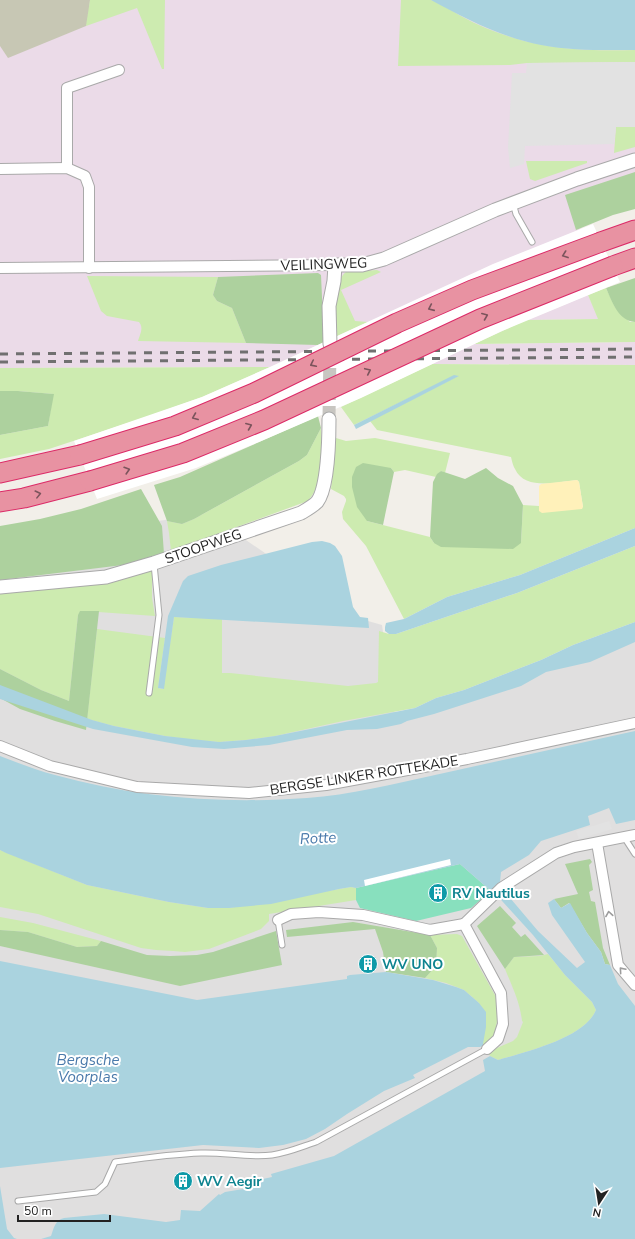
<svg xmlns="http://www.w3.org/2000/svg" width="635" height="1239" font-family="'Nunito Sans',sans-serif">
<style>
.residential{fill:#e0dfdf}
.industrial{fill:#ebdbe8}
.construction{fill:#c7c7b4}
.grass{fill:#cdebb0}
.forest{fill:#add19e}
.sand{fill:#fff1ba}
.pitch{fill:#88e0be}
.parking{fill:#e2e2e2}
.water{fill:#aad3df}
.pier{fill:#fff}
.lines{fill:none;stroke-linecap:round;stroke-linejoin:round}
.tertiary-tunnel{stroke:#c8c6c1;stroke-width:13;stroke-dasharray:13 6;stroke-linecap:butt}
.service-casing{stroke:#a9a9a9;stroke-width:7}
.minor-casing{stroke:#a9a9a9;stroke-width:12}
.tertiary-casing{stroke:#a9a9a9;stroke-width:15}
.motorway-casing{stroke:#dc2a67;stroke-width:21}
.service{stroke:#fff;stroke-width:5}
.minor{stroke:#fff;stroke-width:10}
.tertiary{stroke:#fff;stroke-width:13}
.motorway{stroke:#e892a2;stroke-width:19}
.rail{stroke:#707070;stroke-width:3;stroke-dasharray:8 8;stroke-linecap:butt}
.motorway-bridge-casing{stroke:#dc2a67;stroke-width:21;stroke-linecap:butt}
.motorway-bridge{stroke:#e892a2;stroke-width:19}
.oneway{stroke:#7b545c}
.oneway2{stroke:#9c9c9c}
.labels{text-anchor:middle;stroke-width:4;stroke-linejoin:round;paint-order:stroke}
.street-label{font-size:14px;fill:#222;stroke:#fff}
.culture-label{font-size:14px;font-weight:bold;fill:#0d838f;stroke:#fff;text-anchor:start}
.water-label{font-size:15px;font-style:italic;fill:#4a7aab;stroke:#fff}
</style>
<rect width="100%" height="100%" fill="#f2efe9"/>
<path class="residential" d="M 208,514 L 361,619 L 382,625 L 395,717 L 635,632 L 635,1239 L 0,1239 L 0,543 Z"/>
<g class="industrial">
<path d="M 0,0 L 482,0 L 635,29 L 635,205 L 593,217 L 567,241 L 318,345 L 270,367 L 0,368 Z"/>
<path d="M 588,295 L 599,319 L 527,320 Z"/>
<path d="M 635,342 L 635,365 L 432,364 L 474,344 Z"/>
</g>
<path class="construction" d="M 0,0 L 90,0 L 88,22 L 86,26 L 8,58 L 0,46 Z"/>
<g class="grass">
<path d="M 90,0 L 165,0 L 164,69 L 162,69 L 137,8 L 86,26 Z"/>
<path d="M 401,0 C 409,0 424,0 431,0 C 438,2 454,12 461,16 C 477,25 494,32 511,37 C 551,50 593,51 635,50 L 635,62 L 527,63 L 510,65 L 398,66 Z"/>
<path d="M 616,127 L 635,127 L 635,147 L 614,153 Z"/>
<path d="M 526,161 L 587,161 L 587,163 L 535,181 L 530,179 Z"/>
<path d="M 377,270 L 381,272 L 341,290 L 355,321 L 368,322 L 333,338 C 333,323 333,281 346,272 Z"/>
<path d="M 87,276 L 218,277 L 213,295 L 217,301 L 232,308 L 246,343 L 138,341 C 140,334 144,328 139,322 L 107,316 L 101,311 Z"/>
<path d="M 606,288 L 615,307 L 630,322 L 635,322 L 635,342 L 474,344 L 526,320 L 598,319 L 588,295 Z"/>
<path d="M 432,364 L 635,365 L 635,528 L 520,575 L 447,597 L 404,619 L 366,546 L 343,519 L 342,512 L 346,501 L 346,499 L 344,496 L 331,489 L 336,438 L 346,441 L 375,438 L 450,453 L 445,473 L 441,471 L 436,477 L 405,470 L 394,472 L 391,468 L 367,521 L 430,537 L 434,543 L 521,543 L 523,505 L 539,506 L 539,511 L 583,507 L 579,482 L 577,480 C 558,482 525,491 515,469 C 513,466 512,461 511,457 L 377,430 L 370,421 L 458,376 L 454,376 L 354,425 L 341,407 Z"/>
<path d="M 270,367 L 202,397 L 149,416 L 49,449 L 0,459 L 0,435 L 48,426 L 53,394 L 18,391 L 0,391 L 0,368 Z"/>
<path d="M 321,428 L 322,449 L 318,484 L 313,494 L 308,501 L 171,551 L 169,533 L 167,521 L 182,524 L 194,519 L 299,461 L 307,455 Z"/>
<path d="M 635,546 L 635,622 L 573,645 L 541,660 L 464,690 L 436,698 L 415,708 L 343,721 L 275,736 L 246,740 L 219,742 L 192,740 L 165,736 L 114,726 L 87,719 L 97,629 L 165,638 L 158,688 L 163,689 L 174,617 L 222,619 L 222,673 L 230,673 L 348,686 L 376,683 L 378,682 L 379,631 L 389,634 L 396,634 L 517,593 Z"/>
<path d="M 152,570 L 152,598 L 155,616 L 84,611 L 78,615 L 69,701 L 41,690 L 0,669 L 0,590 Z"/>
<path d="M 0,850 L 87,885 L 169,902 L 208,908 L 229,908 L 351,887 L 356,888 L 356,900 L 269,914 L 269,921 L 261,929 L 209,949 L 185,952 L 173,951 L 156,950 L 141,948 L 38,914 L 0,907 Z"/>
<path d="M 0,917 L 33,923 L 101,941 L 97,946 L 77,947 L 28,932 L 0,930 Z"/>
<path d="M 457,934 L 462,936 L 496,997 L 498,1014 L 495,1035 L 490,1042 L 484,1045 L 483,1044 L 479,1003 L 464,990 L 446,983 L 425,978 L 436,966 L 437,948 L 430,935 Z"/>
<path d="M 548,954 L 565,975 L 592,1002 L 596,1010 C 585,1038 525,1052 498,1060 L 490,1056 L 488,1052 L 513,1041 L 517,1037 L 523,1022 L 522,1021 C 520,1002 512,986 505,969 L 514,957 L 540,956 Z"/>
</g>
<g class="forest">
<path d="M 635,172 L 635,209 L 613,215 L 576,230 L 565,195 Z"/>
<path d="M 318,273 L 321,275 L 324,342 L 318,345 L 246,343 L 232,308 L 217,301 L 213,295 L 218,277 Z"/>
<path d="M 635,278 L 635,322 C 618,321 612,301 606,288 Z"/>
<path d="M 0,391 L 18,391 L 54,394 L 48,426 L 0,435 Z"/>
<path d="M 318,416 L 321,428 L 307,455 L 299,461 L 194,519 L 182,524 L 167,521 L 154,485 L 180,477 Z"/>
<path d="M 363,463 L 391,468 L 394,472 L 383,525 L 367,521 L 357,507 L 352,487 L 352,477 L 356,467 Z"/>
<path d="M 486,468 L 498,478 L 513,486 L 523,505 L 521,543 L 513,549 L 441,547 L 434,543 L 430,537 L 433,482 L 437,474 L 441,471 L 465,479 Z"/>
<path d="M 141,489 L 162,526 L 164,554 L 142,561 L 123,565 L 0,580 L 0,526 L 40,519 L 81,509 Z"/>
<path d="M 80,611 L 99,611 L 86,730 L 55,721 L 20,709 L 0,698 L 0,669 L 41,690 L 69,701 L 78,615 Z"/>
<path d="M 590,859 L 592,862 L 589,865 L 593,890 L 589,892 L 591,901 L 595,902 L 603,948 L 610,965 L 605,964 L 601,952 L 587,933 L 569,903 L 561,908 L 554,899 L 578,894 L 565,864 Z"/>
<path d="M 500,906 L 516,923 L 512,927 L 521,937 L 525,934 L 544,955 L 514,957 L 505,969 L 477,926 Z"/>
<path d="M 353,922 L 430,935 L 437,948 L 436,966 L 425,978 L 386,972 L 383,952 L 375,929 L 287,937 L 286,930 Z"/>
<path d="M 0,930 L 28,932 L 77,947 L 97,946 L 101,941 L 147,955 L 170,956 L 197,955 L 213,952 L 276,931 L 282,965 L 180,986 L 0,946 Z"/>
</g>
<path class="sand" d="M 577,480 L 579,482 L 583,507 L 582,509 L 542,513 L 539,511 L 539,486 L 541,484 Z"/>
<path class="pitch" d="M 460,864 L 491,891 L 471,908 L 416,921 L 360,908 L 356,900 L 356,888 Z"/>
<g class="parking">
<path d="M 635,62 L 635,127 L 616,127 L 614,144 L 525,146 L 524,164 L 510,168 L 508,147 L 512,73 L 526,73 L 527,63 Z"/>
<path d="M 609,821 L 612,829 L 579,839 L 576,831 Z"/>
</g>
<g class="water">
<path d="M 431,0 L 635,0 L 635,50 C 603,50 572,51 541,45 C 501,37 466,19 431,0 Z"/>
<path d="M 454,375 L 459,376 L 356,429 L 354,425 Z"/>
<path d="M 635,528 L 635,546 L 517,593 L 396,634 L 389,634 L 385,631 L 385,627 L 386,623 L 404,619 L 447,597 L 520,575 Z"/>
<path d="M 322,541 L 330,543 L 335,546 L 342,556 L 353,607 L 360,617 L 368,618 L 369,628 L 174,617 L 164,689 L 158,688 L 168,616 L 183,581 L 188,576 L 221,565 L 312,542 Z"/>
<path d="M 635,622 L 635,642 L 590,662 L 546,672 L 521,686 L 434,714 L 407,721 L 401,724 L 377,729 L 347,730 L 269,745 L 246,747 L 224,749 L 192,747 L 93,729 L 0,699 L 0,685 L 92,720 L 114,726 L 165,736 L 219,742 L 246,740 L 275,736 L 415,708 L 436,698 L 464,690 L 541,660 L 573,645 Z"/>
<path d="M 635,731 L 635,820 L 616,824 L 609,808 L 588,816 L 590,825 L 541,841 L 529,855 L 501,872 L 500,882 L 499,885 L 538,931 L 577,968 L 585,962 L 552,915 L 548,903 L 554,899 L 561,908 L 570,903 L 587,933 L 601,952 L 605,964 L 610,965 L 618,984 L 635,1006 L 635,1239 L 41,1239 L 51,1236 C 54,1228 55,1220 64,1218 L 104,1214 L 166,1222 L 180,1220 L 181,1210 L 200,1211 L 219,1194 L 220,1195 L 225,1192 L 243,1189 L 249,1182 L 272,1177 L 271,1174 L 334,1156 L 485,1071 L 483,1060 L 490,1056 L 498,1060 C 525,1052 585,1038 596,1010 L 592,1002 L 565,975 L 533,935 L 493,891 L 491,891 L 460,864 L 356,888 L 351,887 L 339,889 L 271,904 L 229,908 L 208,908 L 169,902 L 87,885 L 6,853 L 0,850 L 0,756 C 18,763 36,770 55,775 C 137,798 223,804 307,798 C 350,795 393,784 435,775 C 502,760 568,746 635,731 Z"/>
<path d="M 0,961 L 197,1000 L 347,979 L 347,976 L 350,975 L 386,972 L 433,980 L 456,987 L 464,990 L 479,1003 L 486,1012 L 486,1027 L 483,1044 L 484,1045 L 480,1047 L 468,1047 L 413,1075 L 415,1078 L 384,1091 L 347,1114 L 325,1129 L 306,1139 L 283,1145 L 259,1148 L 203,1145 L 0,1168 Z"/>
<path d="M 0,1186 L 7,1229 L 14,1238 L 17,1239 L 0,1239 Z"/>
</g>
<g class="pier">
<path d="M 593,224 L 620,282 L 502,331 L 361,398 L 259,442 L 196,468 L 97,499 L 74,441 L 202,397 L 270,367 L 493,264 Z"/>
<path d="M 450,859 L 451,865 L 365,886 L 364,880 Z"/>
</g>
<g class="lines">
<path class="tertiary-tunnel" d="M 329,419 L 330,349"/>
<defs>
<g id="service">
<path d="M 513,203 L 516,214 L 532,242"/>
<path d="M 149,693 L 159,615 L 154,564"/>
<path d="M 624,837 L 635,854"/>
<path d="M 278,920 L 282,945"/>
<path d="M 18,1201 L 96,1192 L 105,1184 L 115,1162 C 144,1158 172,1154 201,1153 C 224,1152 248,1158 272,1155 C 287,1153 301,1147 316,1142 L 487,1049"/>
</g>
<g id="minor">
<path d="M 67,168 L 67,88 L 119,70"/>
<path d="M 0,169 L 67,168 L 85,176 L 89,187 L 89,268"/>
<path d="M 0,268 L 335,265"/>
<path d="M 0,746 L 50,766 L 137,787 L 249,793 L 326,785 L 467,759 L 635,723"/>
<path d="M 597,843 L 618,965 L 635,985"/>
<path d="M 278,920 L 291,914 L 319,912 L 363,915 L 430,930 L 464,924"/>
<path d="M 464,924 L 501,888 L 556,853 L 574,847 L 635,835"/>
<path d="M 464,924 L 501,993 L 503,1024 L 498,1039 L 487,1049"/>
</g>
<g id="tertiary">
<path d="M 330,344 L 329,306 L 334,281 L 335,265 L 362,265 L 384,259 L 495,210 L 577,179 L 635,160"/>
<path d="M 0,587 L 106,577 L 154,563 L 301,513 C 306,510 313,506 317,502 C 328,488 329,438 329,419"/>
</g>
<g id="motorway">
<path d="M 601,242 L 635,230"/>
<path d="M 613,266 L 635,258"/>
<path d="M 0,473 L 80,455"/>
<path d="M 0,502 L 24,498 L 90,481"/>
</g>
</defs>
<use href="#service" class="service-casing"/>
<use href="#minor" class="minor-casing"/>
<use href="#tertiary" class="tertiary-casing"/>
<use href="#motorway" class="motorway-casing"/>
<use href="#service" class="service"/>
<use href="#minor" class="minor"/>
<use href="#tertiary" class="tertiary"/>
<use href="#motorway" class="motorway"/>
<g class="rail">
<path d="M 0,354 L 635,349"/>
<path d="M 0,362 L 635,357"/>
</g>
<defs>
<g id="motorway-bridge">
<path d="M 80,455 L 175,426 L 254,393 L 397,323 L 472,290 L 601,242"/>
<path d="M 90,481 L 183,453 L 264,420 L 480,319 L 613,266"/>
</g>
</defs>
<use href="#motorway-bridge" class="motorway-bridge-casing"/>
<use href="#motorway-bridge" class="motorway-bridge"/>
</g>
<defs><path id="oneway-chevron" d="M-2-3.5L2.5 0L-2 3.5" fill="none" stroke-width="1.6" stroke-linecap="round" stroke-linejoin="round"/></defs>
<g class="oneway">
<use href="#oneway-chevron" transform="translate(565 255) rotate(160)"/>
<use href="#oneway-chevron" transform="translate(431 308) rotate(156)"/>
<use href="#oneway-chevron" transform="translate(485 316) rotate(-22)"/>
<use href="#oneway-chevron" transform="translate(313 364) rotate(154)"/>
<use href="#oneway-chevron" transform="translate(368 371) rotate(-25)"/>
<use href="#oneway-chevron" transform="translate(195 417) rotate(158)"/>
<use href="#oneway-chevron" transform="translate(249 426) rotate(-22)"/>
<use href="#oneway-chevron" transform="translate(127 470) rotate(-17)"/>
<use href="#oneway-chevron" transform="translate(38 494) rotate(-14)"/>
</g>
<g class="oneway2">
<use href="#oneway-chevron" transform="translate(609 914) rotate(-99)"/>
<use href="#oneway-chevron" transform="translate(622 970) rotate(-131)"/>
</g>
<defs>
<symbol id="building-disc" viewBox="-11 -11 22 22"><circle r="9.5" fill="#0f9aa8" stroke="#fff"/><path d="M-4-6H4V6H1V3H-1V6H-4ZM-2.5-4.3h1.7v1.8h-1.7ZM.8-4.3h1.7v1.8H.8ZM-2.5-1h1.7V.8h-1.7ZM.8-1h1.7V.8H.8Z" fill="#fff"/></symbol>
</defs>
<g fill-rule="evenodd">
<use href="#building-disc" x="427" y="882" width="22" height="22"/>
<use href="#building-disc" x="357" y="953" width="22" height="22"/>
<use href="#building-disc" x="172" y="1170" width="22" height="22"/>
</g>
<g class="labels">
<g class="street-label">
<text transform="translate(324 264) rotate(-2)" y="5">VEILINGWEG</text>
<text transform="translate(203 546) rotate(-19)" y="5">STOOPWEG</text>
<text transform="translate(364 775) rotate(-9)" y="5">BERGSE LINKER ROTTEKADE</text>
</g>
<g class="culture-label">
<text x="452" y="898">RV Nautilus</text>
<text x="382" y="969">WV UNO</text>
<text x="197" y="1186">WV Aegir</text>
</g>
<g class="water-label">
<text transform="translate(318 838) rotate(-3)" y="5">Rotte</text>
<text x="88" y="1065">Bergsche<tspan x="88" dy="17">Voorplas</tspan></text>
</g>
</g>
<g transform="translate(599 1203) rotate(192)" stroke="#ffffff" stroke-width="3" paint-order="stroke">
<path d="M0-3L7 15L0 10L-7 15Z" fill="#222222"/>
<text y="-6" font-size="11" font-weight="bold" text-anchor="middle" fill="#222222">N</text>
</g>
<path d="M18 1215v6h92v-6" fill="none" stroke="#222222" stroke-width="2"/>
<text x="24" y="1215" font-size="12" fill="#222222" stroke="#ffffff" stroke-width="3" paint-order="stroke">50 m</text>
</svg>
